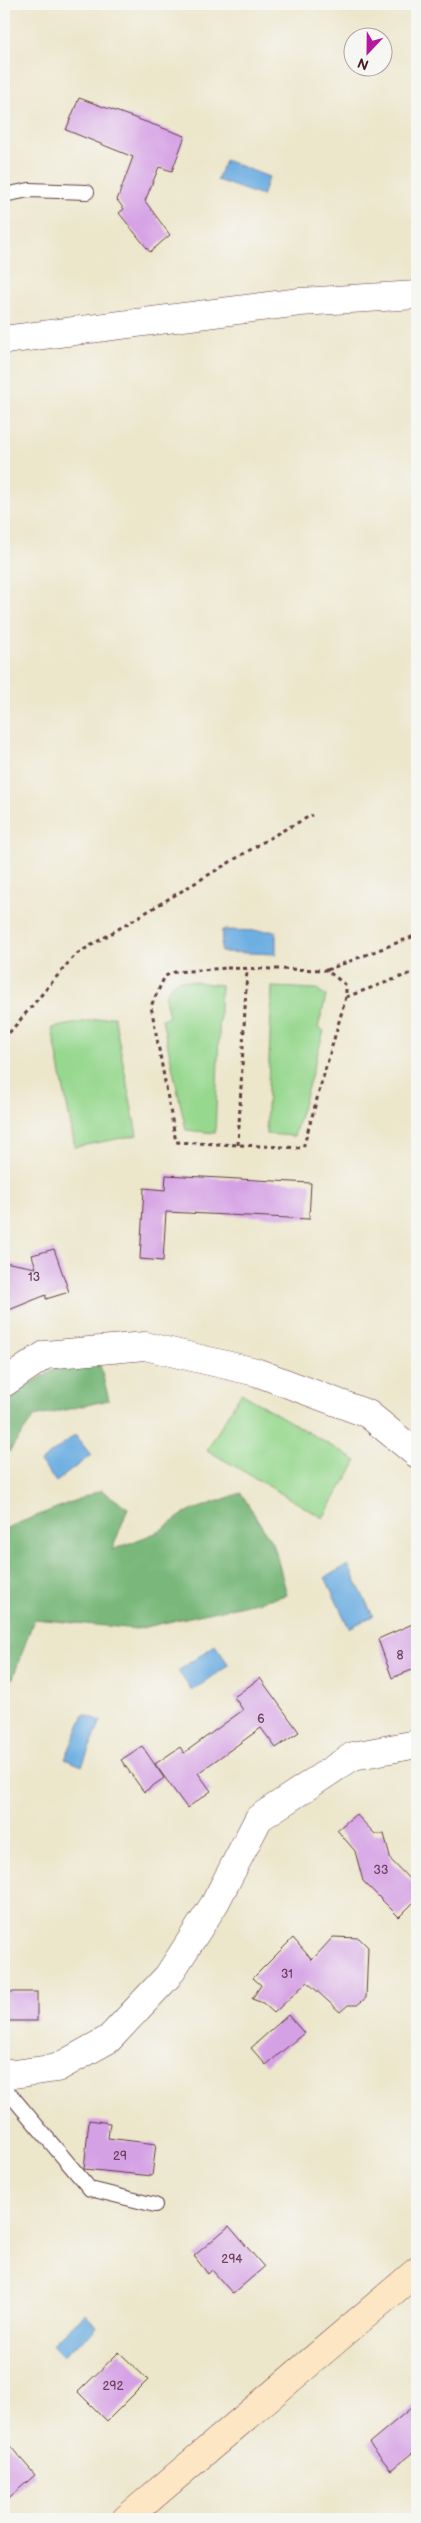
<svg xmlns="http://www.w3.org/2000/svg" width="421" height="2523" font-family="'Balsamiq Sans',sans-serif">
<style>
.green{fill:#97d88f;stroke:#707c5d}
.forest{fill:#79b87a;stroke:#626c52}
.water{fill:#6eafe2;stroke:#5c6786}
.building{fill:#d5a1e5}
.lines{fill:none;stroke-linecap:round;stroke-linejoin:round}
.lane-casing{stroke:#623d43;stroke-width:16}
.street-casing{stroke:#623d43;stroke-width:29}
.secondary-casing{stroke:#623d43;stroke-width:29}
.path{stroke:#623d43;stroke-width:3;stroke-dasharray:4 4;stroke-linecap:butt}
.lane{stroke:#fff;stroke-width:14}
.street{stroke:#fff;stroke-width:28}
.secondary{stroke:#fce6c4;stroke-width:28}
.labels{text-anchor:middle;stroke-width:4;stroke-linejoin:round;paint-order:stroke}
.number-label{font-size:12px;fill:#6d405a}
</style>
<rect width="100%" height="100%" fill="#f6f6f2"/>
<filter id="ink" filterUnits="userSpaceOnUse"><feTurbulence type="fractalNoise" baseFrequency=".02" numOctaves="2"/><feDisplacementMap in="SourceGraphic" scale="10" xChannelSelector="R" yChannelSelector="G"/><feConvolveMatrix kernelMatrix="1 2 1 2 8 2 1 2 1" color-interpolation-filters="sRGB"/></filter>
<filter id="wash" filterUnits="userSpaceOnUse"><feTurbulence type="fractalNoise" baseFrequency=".0096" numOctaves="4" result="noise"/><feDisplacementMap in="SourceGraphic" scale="20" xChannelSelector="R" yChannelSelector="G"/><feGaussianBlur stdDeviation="1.12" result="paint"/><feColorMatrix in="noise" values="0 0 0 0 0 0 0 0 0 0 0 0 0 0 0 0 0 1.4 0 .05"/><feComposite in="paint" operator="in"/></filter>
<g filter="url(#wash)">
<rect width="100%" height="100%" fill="#ece6cb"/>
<g class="green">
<path d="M 179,980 L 221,985 L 215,1133 L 186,1130 L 162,1019 L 169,1017 C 165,997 161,992 179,980 Z"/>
<path d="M 272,987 L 317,989 L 326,996 L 318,1028 L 324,1031 L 294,1136 L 266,1134 Z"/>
<path d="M 114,1016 L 137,1135 L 75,1147 L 52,1028 Z"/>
<path d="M 241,1393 L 357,1461 L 323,1518 L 207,1450 Z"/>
</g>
<g class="forest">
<path d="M 64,1364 L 100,1365 L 109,1400 L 34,1417 L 4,1459 L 4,1399 Z"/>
<path d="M 101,1490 L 128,1508 L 112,1550 L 158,1532 L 185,1513 L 241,1493 L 274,1546 L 287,1595 L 137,1629 L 34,1619 L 13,1678 L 4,1680 L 4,1529 Z"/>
</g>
<g class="water">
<path d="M 225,160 L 269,177 L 262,196 L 217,180 Z"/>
<path d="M 222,930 L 276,931 L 276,954 L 221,952 Z"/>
<path d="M 75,1435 L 91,1455 L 56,1482 L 40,1462 Z"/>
<path d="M 348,1565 L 373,1616 L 349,1628 L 325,1577 Z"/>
<path d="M 215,1645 L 229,1665 L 192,1691 L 178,1671 Z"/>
<path d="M 84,1714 L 101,1721 L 82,1766 L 65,1759 Z"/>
<path d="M 85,2314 L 97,2327 L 63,2357 L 52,2344 Z"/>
</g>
<g id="blocks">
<g class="building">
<path d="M 79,98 L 185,136 L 172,171 L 159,167 L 145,201 L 170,235 L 150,252 L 119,213 L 124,209 L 117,200 L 133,157 L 66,130 Z"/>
<path d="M 166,1175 L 311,1183 L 309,1219 L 166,1212 L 163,1261 L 140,1259 L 144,1188 L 165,1190 Z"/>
<path d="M 54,1249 L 69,1292 L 46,1299 L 46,1295 L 4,1312 L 4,1262 L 36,1268 L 32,1255 Z"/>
<path d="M 417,1622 L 417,1668 L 392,1678 L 378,1639 Z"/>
<path d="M 260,1678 L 299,1732 L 276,1748 L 261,1728 L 198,1773 L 211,1791 L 187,1808 L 155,1764 L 180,1747 L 184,1753 L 243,1710 L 234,1697 Z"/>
<path d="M 142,1746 L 164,1778 L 144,1792 L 121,1760 Z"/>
<path d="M 356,1814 L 375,1834 L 384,1834 L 391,1860 L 417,1887 L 417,1899 L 399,1917 L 363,1881 L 355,1851 L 337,1830 Z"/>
<path d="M 333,1937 L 359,1938 L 368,1947 L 366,1998 L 357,2005 L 348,2005 L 340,2012 L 307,1982 L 274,2013 L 263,2003 L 252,1999 L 261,1985 L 253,1978 L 293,1938 L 312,1960 Z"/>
<rect x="4" y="1992" width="33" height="29"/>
<path d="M 288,2015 L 304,2033 L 266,2065 L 251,2048 Z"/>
<path d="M 89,2120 L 110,2123 L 108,2138 L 156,2144 L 152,2176 L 84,2169 Z"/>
<path d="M 229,2226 L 264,2267 L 233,2294 L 212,2270 L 208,2274 L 194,2256 Z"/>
<path d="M 119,2352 L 148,2380 L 107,2421 L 78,2392 Z"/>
<path d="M 417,2403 L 417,2449 L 391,2470 L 369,2443 Z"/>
<path d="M 4,2439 L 35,2475 L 4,2502 Z"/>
</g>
</g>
</g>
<g filter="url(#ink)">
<use href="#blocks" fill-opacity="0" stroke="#623d43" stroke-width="1"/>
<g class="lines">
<defs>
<g id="lane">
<path d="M 4,195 L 29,190 L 87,192"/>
<path d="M 4,2087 L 90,2189 L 155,2205"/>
</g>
<g id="street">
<path d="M 4,340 L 300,302 L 417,295"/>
<path d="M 4,1383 L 45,1355 L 145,1346 L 256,1372 L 368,1414 L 417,1454"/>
<path d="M 4,2072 L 14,2074 L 57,2068 L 109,2039 L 168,1976 L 215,1903 L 259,1818 L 353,1756 L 417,1744"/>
</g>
<path id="secondary" d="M 126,2519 L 417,2271"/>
</defs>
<use href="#lane" class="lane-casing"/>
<use href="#street" class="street-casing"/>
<use href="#secondary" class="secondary-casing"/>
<g class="path">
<path d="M 227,968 L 326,970 L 346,985 L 346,997 L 303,1148 L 176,1142 L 151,1006 L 165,976 L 175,972 Z"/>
<path d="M 327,970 L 417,935"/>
<path d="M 346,997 L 417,971"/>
<path d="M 4,1039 L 75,955 L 280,832 L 312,815"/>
<path d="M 238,1145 L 247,969"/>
</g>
<use href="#lane" class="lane"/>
<use href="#street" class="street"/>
<use href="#secondary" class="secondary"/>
</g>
</g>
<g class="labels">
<g class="number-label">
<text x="34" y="1281">13</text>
<text x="400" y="1659">8</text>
<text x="261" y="1723">6</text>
<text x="381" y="1874">33</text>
<text x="287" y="1978">31</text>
<text x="120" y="2160">29</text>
<text x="232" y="2263">294</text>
<text x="113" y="2390">292</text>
</g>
</g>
<rect width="421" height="2523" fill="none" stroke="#f6f6f2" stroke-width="20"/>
<g transform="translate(368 52) rotate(202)"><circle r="24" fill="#f6f6f2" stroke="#b1a0a2"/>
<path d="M0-4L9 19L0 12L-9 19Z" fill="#b5179e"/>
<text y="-8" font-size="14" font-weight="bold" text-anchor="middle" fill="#4a1f2b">N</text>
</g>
</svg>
